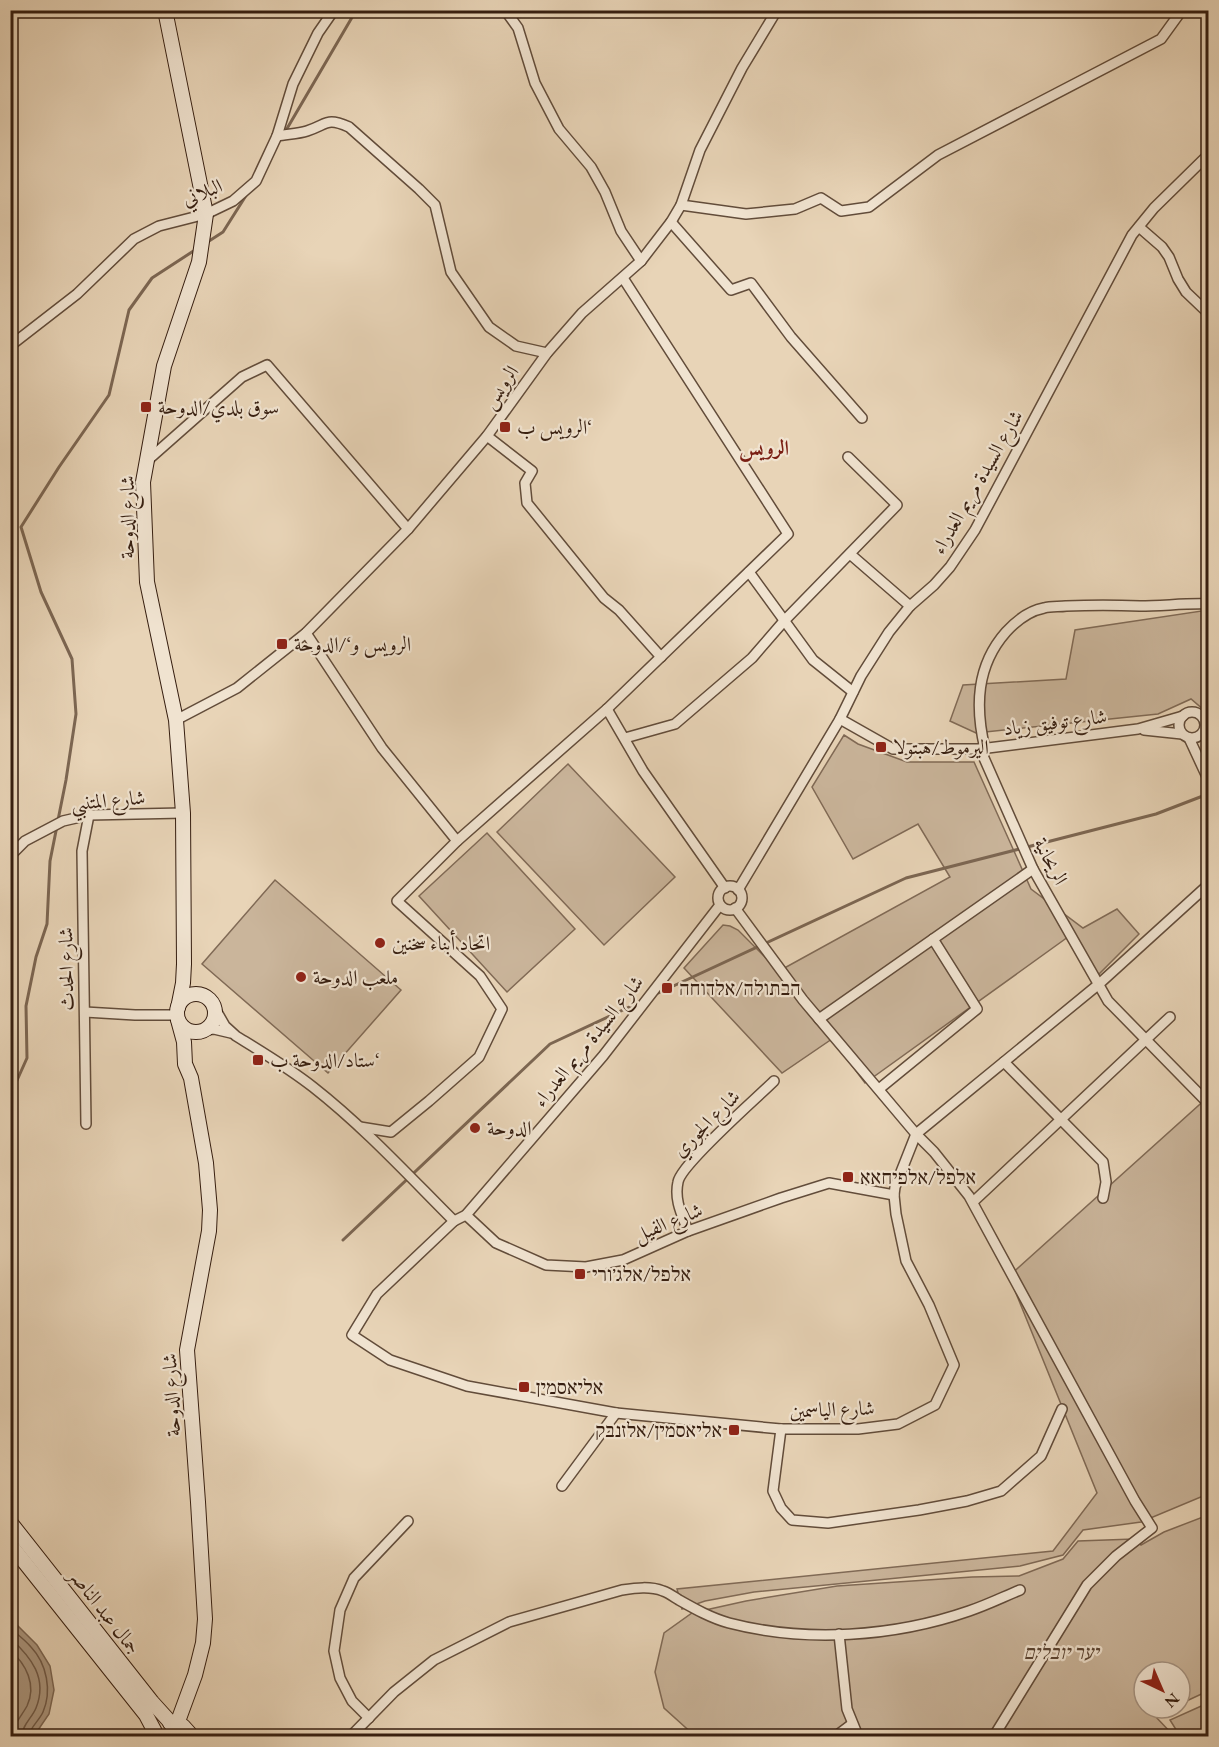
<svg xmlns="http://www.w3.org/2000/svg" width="1219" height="1747" font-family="'EB Garamond',Amiri,'Frank Ruhl Libre',serif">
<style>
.green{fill:#cab59b;stroke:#806a56;stroke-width:1.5}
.water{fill:#ab967e;stroke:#7c6652;stroke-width:1.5}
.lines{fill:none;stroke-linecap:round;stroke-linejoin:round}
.shore{stroke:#705a47;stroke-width:1.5}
.stream{stroke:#7c6652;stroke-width:3}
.street-casing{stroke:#624c3a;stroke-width:12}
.secondary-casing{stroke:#361e10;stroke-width:16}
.street{stroke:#f0e3d0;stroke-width:9}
.secondary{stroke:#f0e3d0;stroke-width:14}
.poi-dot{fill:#8f2418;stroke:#f0e3d0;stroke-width:2}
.labels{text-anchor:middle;stroke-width:4.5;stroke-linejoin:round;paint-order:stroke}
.street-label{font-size:20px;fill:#361e10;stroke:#f0e3d0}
.poi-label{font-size:20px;fill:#361e10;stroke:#f0e3d0;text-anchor:start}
.park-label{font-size:20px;font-style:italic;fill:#5b4433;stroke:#f0e3d0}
.neighbourhood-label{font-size:21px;font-weight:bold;fill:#7a1f14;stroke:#f0e3d0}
</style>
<rect width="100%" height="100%" fill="#e8d4b7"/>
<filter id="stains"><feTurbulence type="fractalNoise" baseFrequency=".00333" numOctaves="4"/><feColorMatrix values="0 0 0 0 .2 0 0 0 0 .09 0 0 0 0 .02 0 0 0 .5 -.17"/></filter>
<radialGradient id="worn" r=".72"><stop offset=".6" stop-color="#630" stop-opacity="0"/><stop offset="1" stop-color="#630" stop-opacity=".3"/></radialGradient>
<g class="green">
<path d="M 1208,610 L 1208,711 L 1204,710 L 1191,699 L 1158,714 L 976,733 L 950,721 L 963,685 L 1066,679 L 1075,630 Z"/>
<path d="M 844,735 L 858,744 L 907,762 L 974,762 L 1031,889 L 1083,928 L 1117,909 L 1139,934 L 1097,976 L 1068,937 L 865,1083 L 832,1039 L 782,1073 L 684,968 L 723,925 L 730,926 L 738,930 L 779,971 L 950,877 L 918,824 L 853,859 L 812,787 Z"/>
<path d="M 568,764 L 675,877 L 604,945 L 497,832 Z"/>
<path d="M 487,833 L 575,929 L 507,992 L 419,896 Z"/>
<path d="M 275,880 L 401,990 L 328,1073 L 202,964 Z"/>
<path d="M 1208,1097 L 1208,1494 L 1141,1522 L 1083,1530 L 1063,1555 L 1020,1566 L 754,1592 L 705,1601 L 682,1609 L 677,1589 L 1053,1551 L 1097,1493 L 1009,1276 Z"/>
<path d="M 1208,1515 L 1208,1691 L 1180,1704 L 1180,1672 L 1144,1672 L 1144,1708 L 1172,1708 L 1155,1716 L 1174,1736 L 695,1736 L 664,1708 L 655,1672 L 664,1633 L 692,1613 L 746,1601 L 837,1586 L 972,1577 L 1019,1576 L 1063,1559 L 1078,1541 L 1134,1539 L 1141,1545 L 1164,1532 Z"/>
<path d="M 1208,1703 L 1208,1736 L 1180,1736 L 1170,1720 Z"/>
</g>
<path class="water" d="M 11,1619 L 37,1645 L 50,1666 L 54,1690 L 49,1714 L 34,1736 L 11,1736 Z"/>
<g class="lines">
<g class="shore">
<path d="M 10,1628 C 17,1634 25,1640 31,1647 C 47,1664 52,1691 43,1712 C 39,1721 30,1727 29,1736"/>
<path d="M 10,1638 C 31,1657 48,1678 36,1708 C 32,1718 22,1725 22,1736"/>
<path d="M 10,1650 C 26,1664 37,1685 27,1706 C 21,1717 13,1724 13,1736"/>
</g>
<g class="stream">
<path d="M 285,132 L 354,14 L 358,10"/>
<path d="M 206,243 L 223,232 L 247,194"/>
<path d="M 58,820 L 66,780 L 76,714 L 72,659 L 41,592 L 21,527 L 59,467 L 109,395 L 129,310 L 152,278 L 195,250"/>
<path d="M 654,995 L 906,878 L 1156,814 L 1208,794"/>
<path d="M 10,1096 L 27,1058 L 26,1006 L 36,957 L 47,924 L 50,861 L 57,826"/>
<path d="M 343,1240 L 550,1044 L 640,1002"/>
</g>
<defs>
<g id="street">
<path d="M 505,10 L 518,28 L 535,83 L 559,129 L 591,167 L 605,192 L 621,231 L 641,261"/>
<path d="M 277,136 C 287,134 298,134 307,131 C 328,124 326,117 349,127 L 419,189 L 435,205 L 451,272 L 489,327 L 516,346 L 547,353"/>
<path d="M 681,205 L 746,214 L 795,209 L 821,198 L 841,211 L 869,207 L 938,155 L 1161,39 L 1182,10"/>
<path d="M 671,222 L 731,290 L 751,283 L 791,337 L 862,418"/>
<path d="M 1139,227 L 1162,247 L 1169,257 L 1178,279 L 1186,292 L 1208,313"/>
<path d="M 10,346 L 77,294 L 134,239 L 159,226 L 206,214 L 233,201 L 256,181 L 277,136 L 293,84 L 318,33 L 334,10"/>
<path d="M 487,436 L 532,471 L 525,483 L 527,503 L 604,598 L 619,610 L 661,657"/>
<path d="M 148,460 L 242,377 L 267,365 L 408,529"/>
<path d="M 850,554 L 910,606"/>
<path d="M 749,572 L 813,660 L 853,692"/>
<path d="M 306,633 L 382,748 L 457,841"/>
<path d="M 607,709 L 643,771 L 725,888"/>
<circle cx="1192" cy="725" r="13"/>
<path d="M 840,719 L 893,749 L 980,749 L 1138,729 L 1183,716"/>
<path d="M 176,720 L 237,688 L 306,633 L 408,529 L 487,436 L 547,353 L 582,313 L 641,261 L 671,222 L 681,205 L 700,150 L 742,68 L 777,10"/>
<path d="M 1144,730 L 1182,734"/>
<path d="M 625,738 L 675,724 L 752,658 L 784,621 L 897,505 L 848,457"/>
<path d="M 1189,738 L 1208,779"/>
<path d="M 980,749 L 1033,869 L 1108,1001 L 1204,1099"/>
<path d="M 985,749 C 975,707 976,666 1006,632 C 1016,621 1028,611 1044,608 C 1051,606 1059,607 1066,606 C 1091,605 1115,605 1140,606 C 1163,606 1186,603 1208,604"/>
<path d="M 10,856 L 25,841 L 63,821 L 89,815 L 183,813"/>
<circle cx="730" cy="898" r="12"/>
<path d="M 738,890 L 840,719 L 861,676 L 889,632 L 910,606 L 934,585 L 950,567 L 975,530 L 1132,235 L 1154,208 L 1208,155"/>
<path d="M 735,908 L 803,1000 L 916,1134 L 934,1152 L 969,1196 L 1135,1501 L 1152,1528 L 1116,1556 L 1087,1585 L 994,1736"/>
<path d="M 213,1005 L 225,1026 L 236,1036 C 262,1052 289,1068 313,1087 C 364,1127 408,1175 454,1221"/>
<path d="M 85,1012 L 135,1015 L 177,1015"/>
<path d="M 819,1019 L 1033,869"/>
<path d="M 205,1030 L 214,1029 L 231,1033"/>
<path d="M 1004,1062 L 1103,1162 L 1106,1182 L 1103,1198"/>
<path d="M 879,1089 L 977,1009 L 933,939"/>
<path d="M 86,1124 L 82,851 L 89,815"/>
<path d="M 360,1127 L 391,1132 L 429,1101 L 479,1057 L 502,1009 L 480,976 L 397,901 L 457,841 L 607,709 L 788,534 L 623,278"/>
<path d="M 973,1202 L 1170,1017"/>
<path d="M 466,1215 L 496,1243 L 546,1265 L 586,1267 L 623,1260 L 688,1231 L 781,1198 L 829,1183 L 894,1195"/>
<path d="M 688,1231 C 682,1215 674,1200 678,1182 C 681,1164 757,1098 774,1081"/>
<path d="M 616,1413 L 781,1429 L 858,1429 L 898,1424 L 935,1405 L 954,1365 L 929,1305 L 906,1261 L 896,1214 L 894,1195 L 895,1187 L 916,1134 L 1099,984 L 1208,885"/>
<path d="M 781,1429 L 773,1491 L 781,1508 L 792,1520 L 828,1523 L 919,1510 L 967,1501 L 1001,1491 L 1041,1456 L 1062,1409"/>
<path d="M 562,1486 L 616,1413 L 467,1386 L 390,1360 L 352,1335 L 377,1294 L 454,1221 L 466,1215 L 603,1056 L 720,905"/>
<path d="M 839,1634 L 847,1709 L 858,1736"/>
<path d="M 369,1718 L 352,1701 L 340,1678 L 334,1651 L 340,1610 L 354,1578 L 408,1521"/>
<path d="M 351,1736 L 394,1692 L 434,1660 L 509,1622 L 622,1590 C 636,1588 650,1586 663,1591 C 669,1593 674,1597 679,1600 C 695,1609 711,1618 729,1623 C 806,1643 894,1637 969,1611 C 987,1605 1003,1597 1020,1590"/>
<path d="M 836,1736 L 852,1724"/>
</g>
<g id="secondary">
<path d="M 165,10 L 206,214 L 199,262 L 164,366 L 143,482 L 147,582 L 176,720 L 183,813 L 184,964 L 183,983 L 178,1008"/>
<circle cx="196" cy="1013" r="19"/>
<path d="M 10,1522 L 152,1702 L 171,1723"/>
<path d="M 10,1544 L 146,1715 L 155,1732"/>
<path d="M 170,1723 L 183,1726 L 192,1736"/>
<path d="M 177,1724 L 195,1675 L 203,1643 L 205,1619 L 198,1502 L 187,1350 L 209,1231 L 210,1210 L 206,1163 L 191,1078 L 185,1064 L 184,1042 L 178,1020"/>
</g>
</defs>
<use href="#street" class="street-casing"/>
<use href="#secondary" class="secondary-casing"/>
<use href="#street" class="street"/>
<use href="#secondary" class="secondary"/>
</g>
<g class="poi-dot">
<rect x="140" y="401" width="12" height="12" rx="3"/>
<rect x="499" y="421" width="12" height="12" rx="3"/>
<rect x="276" y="638" width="12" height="12" rx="3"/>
<rect x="875" y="741" width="12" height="12" rx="3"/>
<circle cx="380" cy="943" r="6"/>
<circle cx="301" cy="977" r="6"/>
<rect x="661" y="982" width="12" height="12" rx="3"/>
<rect x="252" y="1054" width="12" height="12" rx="3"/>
<circle cx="475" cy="1128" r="6"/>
<rect x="842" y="1171" width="12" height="12" rx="3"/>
<rect x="574" y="1268" width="12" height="12" rx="3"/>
<rect x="518" y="1381" width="12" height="12" rx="3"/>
<rect x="728" y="1424" width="12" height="12" rx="3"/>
</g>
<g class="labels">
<g class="street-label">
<text transform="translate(202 192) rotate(-22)" y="7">البلاني</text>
<text transform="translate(500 387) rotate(-55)" y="7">الرويس</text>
<text transform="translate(977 482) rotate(-60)" y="7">شارع السيدة مريم العدراء</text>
<text transform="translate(127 517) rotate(-90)" y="7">شارع الدوحة</text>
<text transform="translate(1055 722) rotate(-7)" y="7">شارع توفيق زياد</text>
<text transform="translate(108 800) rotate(-5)" y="7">شارع المتنبي</text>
<text transform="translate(1051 861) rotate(63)" y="7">الريحانية</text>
<text transform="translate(66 969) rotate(-91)" y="7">شارع الحدث</text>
<text transform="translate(588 1041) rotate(-51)" y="7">شارع السيدة مريم العدراء</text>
<text transform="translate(706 1123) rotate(-45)" y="7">شارع الجوري</text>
<text transform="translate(668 1222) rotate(-22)" y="7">شارع الفيل</text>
<text transform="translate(171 1395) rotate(-93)" y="7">شارع الدوحة</text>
<text transform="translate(832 1409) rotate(-2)" y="7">شارع الياسمين</text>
<text transform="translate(105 1611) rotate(52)" y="7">جمال عبد الناصر</text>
</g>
<g class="poi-label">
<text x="158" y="414">سوق بلدي/الدوحة</text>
<text x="517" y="434">الرويس ب‘</text>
<text x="294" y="651">الرويس و‘/الدوحة</text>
<text x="893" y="754">اليرموط/هبتولا</text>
<text x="392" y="950">اتحاد أبناء سخنين</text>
<text x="313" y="984">ملعب الدوحة</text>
<text x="679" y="995">הבתולה/אלדוחה</text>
<text x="270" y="1067">ستاد/الدوحة ب‘</text>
<text x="487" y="1135">الدوحة</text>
<text x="860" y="1184">אלפל/אלפיחאא</text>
<text x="592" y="1281">אלפל/אלג׳ורי</text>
<text x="536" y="1394">אליאסמין</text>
<text x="722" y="1437" text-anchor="end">אליאסמין/אלזנבק</text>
</g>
<g class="park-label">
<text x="1061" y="1659">יער יובלים</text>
</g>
<g class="neighbourhood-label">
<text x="764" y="455">الرويس</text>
</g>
</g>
<rect width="1219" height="1747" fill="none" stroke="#e8d4b7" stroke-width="36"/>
<rect x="12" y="12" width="1195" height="1723" fill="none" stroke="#361e10" stroke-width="3"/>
<rect x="18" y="18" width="1183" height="1711" fill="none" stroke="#361e10" stroke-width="1.5"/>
<g transform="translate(1162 1690) rotate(136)"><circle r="28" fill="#f0e3d0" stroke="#a69483" stroke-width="1.5"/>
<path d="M0-4.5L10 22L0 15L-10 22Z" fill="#8f2418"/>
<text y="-9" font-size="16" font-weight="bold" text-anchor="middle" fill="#361e10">N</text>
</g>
<rect width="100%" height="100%" filter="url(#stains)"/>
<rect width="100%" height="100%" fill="url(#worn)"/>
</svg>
